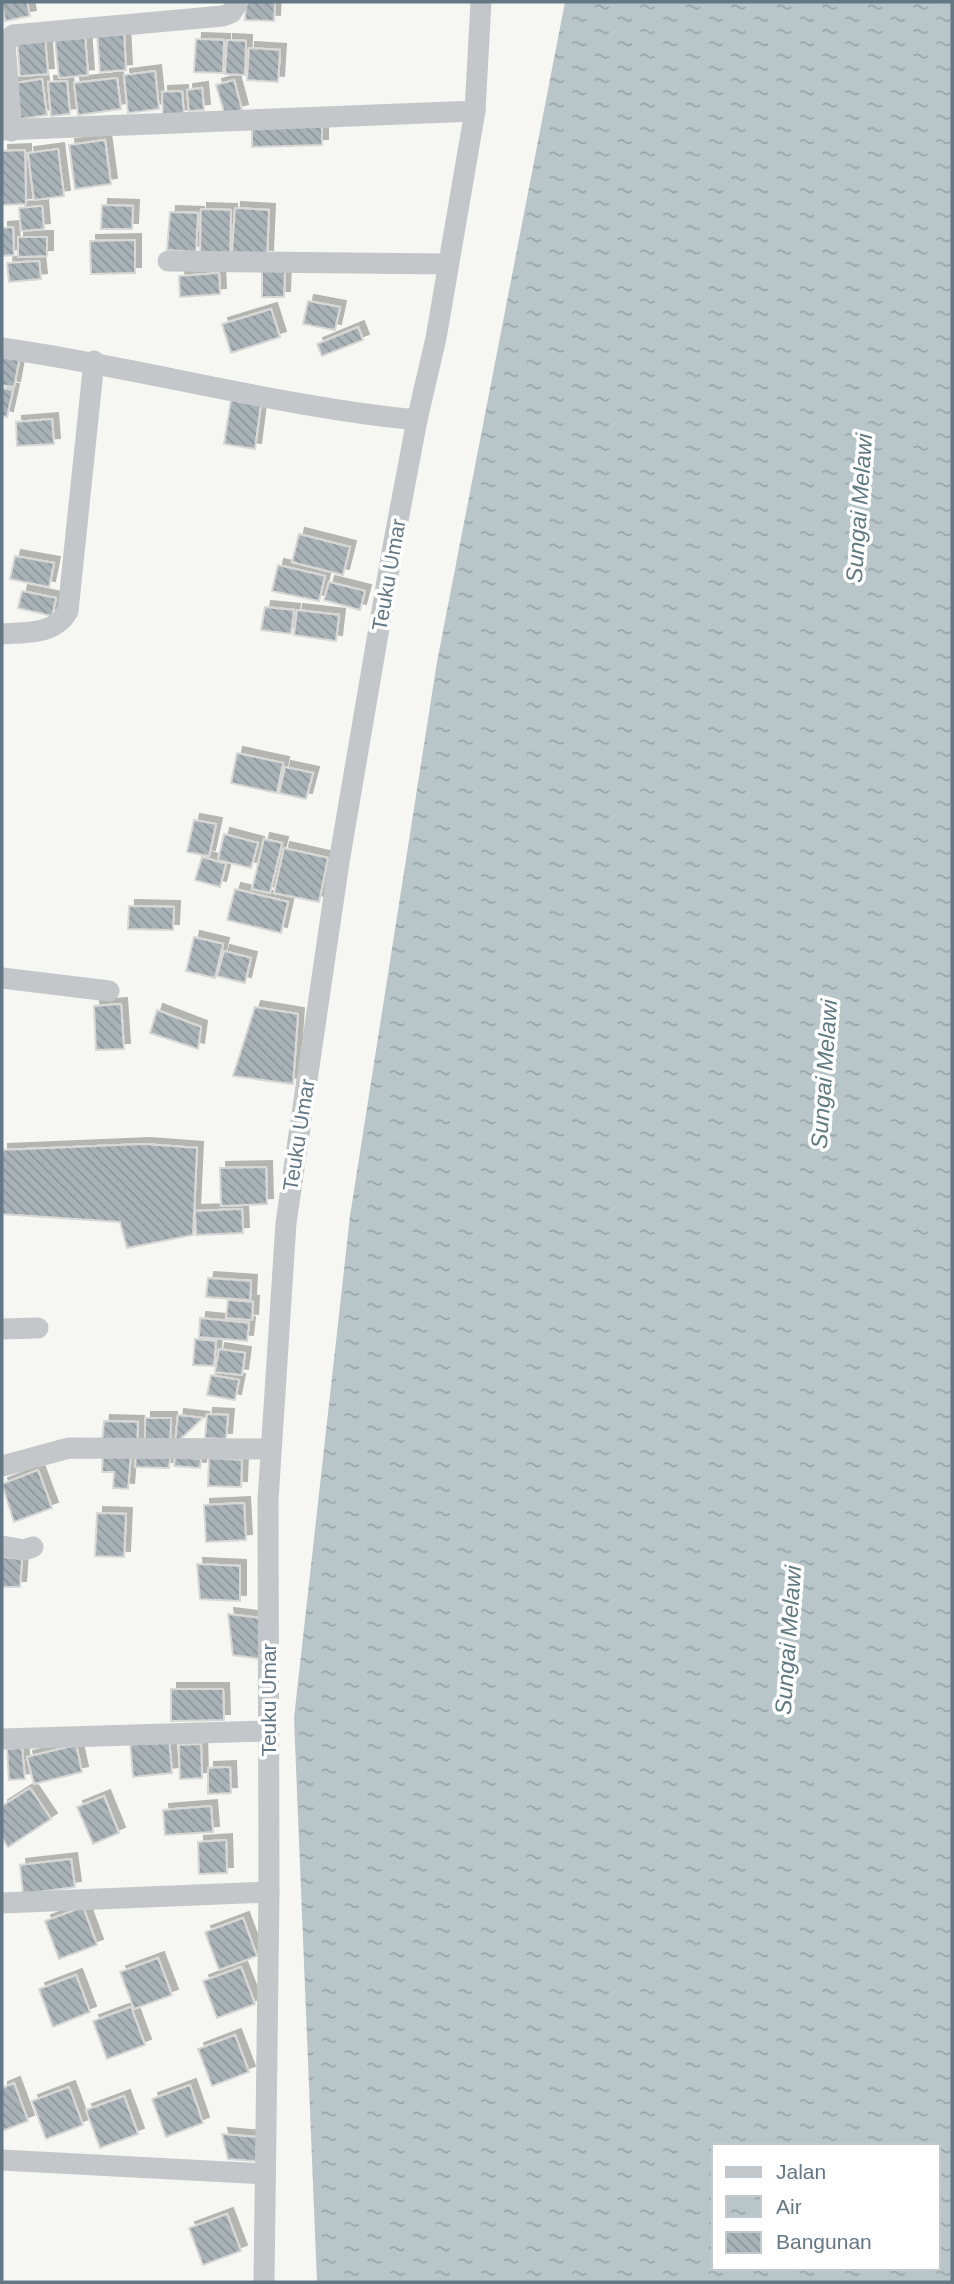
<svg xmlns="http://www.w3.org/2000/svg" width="954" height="2284" font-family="Arial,sans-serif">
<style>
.water{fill:url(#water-ripples);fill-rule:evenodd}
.building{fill:url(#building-back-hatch);stroke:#d7d7d5;stroke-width:2;filter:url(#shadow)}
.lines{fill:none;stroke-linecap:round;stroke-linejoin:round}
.street{stroke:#c3c7ca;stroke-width:21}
.labels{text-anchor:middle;stroke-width:7;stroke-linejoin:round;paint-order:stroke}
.street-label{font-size:21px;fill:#647784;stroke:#fff}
.water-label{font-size:23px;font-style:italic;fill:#5f7980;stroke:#fff}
</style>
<defs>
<pattern id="water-ripples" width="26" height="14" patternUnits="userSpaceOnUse" patternTransform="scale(1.75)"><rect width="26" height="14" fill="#b8c6c9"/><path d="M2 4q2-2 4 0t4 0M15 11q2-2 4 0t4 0" fill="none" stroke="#99a6a9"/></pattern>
<pattern id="building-back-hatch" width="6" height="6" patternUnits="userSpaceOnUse" patternTransform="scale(1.75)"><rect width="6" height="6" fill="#a9b2b7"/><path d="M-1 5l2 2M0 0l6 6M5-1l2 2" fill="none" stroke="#8d969a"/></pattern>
<filter id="shadow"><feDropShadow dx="6" dy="-6" stdDeviation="0" flood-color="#0004"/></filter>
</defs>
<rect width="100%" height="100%" fill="#f6f6f2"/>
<path class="water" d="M 565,2 L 952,2 L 952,2282 L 317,2282 L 294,1718 L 350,1216 L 437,662 ZM 714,2146 L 938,2146 L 938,2268 L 714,2268 Z"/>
<g class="building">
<path d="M 2,2 L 27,2 L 30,16 L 5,21 Z"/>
<path d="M 246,2 L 275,2 L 274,21 L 245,20 Z"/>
<path d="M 124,32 L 126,70 L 100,72 L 97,34 Z"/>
<path d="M 85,36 L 88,75 L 59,78 L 55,40 Z"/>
<path d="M 45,37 L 48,74 L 20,76 L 17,39 Z"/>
<path d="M 196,39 L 224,40 L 223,73 L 194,72 Z"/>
<path d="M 227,40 L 246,41 L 245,75 L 225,74 Z"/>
<path d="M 249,48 L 280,50 L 278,82 L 247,80 Z"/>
<path d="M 155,71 L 159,109 L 128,113 L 124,75 Z"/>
<path d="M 117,78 L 121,109 L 78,115 L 74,83 Z"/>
<path d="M 42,79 L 47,115 L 15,120 L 9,84 Z"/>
<path d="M 234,80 L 242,110 L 225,115 L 216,85 Z"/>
<path d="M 67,81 L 70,114 L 51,116 L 48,82 Z"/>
<path d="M 202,88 L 204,110 L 189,111 L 187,90 Z"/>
<path d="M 182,91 L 184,115 L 163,117 L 162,92 Z"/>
<path d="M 322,122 L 322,145 L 252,147 L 252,123 Z"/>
<path d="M 105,140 L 111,184 L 75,189 L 69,145 Z"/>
<path d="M 58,149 L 64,196 L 34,200 L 28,153 Z"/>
<path d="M 25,150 L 26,204 L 2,205 L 2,151 Z"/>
<path d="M 102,205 L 133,206 L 132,229 L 101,229 Z"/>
<path d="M 42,206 L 44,229 L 21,231 L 19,208 Z"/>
<path d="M 235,208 L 269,210 L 267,256 L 232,254 Z"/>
<path d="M 201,209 L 231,210 L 230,257 L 200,257 Z"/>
<path d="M 170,212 L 198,213 L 196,252 L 167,250 Z"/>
<path d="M 13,227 L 14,255 L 2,256 L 2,228 Z"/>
<path d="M 18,237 L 47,237 L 47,256 L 18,257 Z"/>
<path d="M 135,240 L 135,273 L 91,274 L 90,241 Z"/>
<path d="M 39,261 L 41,279 L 9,282 L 7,263 Z"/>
<path d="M 262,267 L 285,268 L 284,297 L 262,297 Z"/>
<path d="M 219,273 L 220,294 L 180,297 L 179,276 Z"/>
<path d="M 308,301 L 340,307 L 335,330 L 303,324 Z"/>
<path d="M 271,309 L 280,337 L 231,353 L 222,324 Z"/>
<path d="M 358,327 L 363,340 L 322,356 L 317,344 Z"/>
<path d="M 2,352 L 20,355 L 14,387 L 2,385 Z"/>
<path d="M 2,388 L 13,390 L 7,417 L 2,416 Z"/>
<path d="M 231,399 L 261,403 L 255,449 L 224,444 Z"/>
<path d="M 52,419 L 54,444 L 17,446 L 16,422 Z"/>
<path d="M 299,534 L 350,547 L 343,575 L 292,562 Z"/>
<path d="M 15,556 L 54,563 L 49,587 L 10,579 Z"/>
<path d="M 278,565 L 325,576 L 319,601 L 272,591 Z"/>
<path d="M 329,582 L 365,591 L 360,610 L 324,600 Z"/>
<path d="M 22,591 L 56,598 L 52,616 L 18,608 Z"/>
<path d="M 265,607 L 294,610 L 291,634 L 261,630 Z"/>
<path d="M 297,610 L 339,615 L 336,641 L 294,635 Z"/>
<path d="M 237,753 L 283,763 L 277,793 L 231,783 Z"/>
<path d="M 285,767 L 313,773 L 306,799 L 279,793 Z"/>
<path d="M 194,820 L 216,824 L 209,856 L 187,852 Z"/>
<path d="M 224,834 L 258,843 L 251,868 L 218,860 Z"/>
<path d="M 264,839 L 282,843 L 270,893 L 252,889 Z"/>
<path d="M 284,848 L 328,858 L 319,902 L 274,893 Z"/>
<path d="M 202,857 L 226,864 L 220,887 L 195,880 Z"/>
<path d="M 235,889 L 288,902 L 281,933 L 227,920 Z"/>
<path d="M 129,906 L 174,907 L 173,930 L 128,929 Z"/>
<path d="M 194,937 L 223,944 L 215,978 L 186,971 Z"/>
<path d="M 224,951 L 251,958 L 245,983 L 217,976 Z"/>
<path d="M 121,1004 L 124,1049 L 96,1050 L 94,1006 Z"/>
<path d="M 255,1007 L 298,1014 L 293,1084 L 233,1076 Z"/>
<path d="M 157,1010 L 201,1027 L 198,1049 L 150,1033 Z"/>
<path d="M 144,1144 L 197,1148 L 193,1235 L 127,1248 L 120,1222 L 2,1214 L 2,1150 Z"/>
<path d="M 266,1167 L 267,1204 L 221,1206 L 220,1168 Z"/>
<path d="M 242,1209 L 243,1233 L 196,1235 L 195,1211 Z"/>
<path d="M 208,1278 L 251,1281 L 250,1300 L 206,1297 Z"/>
<path d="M 228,1300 L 253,1302 L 252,1320 L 226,1318 Z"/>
<path d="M 200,1318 L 249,1323 L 247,1341 L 199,1337 Z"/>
<path d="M 195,1339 L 216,1341 L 214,1366 L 193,1365 Z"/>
<path d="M 219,1349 L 245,1353 L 242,1375 L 215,1372 Z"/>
<path d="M 211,1375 L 239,1380 L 235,1400 L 207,1395 Z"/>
<path d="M 207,1414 L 228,1415 L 226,1439 L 205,1438 Z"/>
<path d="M 178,1415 L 203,1418 L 175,1444 Z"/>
<path d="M 145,1418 L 171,1418 L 170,1446 L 145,1447 Z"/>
<path d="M 104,1421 L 138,1422 L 137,1445 L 102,1444 Z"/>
<path d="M 103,1452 L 131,1454 L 128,1489 L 113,1488 L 114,1472 L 102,1472 Z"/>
<path d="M 136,1456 L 170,1457 L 169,1468 L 135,1467 Z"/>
<path d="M 175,1457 L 201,1459 L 200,1468 L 174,1466 Z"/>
<path d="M 209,1458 L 242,1460 L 241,1487 L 208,1486 Z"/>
<path d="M 38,1470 L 52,1508 L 14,1522 L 2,1484 Z"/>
<path d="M 244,1503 L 246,1540 L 206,1542 L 204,1505 Z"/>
<path d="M 97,1513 L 126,1514 L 124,1557 L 95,1556 Z"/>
<path d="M 2,1557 L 22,1559 L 20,1587 L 2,1587 Z"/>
<path d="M 197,1564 L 240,1566 L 240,1601 L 200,1599 Z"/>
<path d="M 228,1614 L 259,1618 L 261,1659 L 233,1655 Z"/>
<path d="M 171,1689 L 223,1689 L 224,1720 L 171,1721 Z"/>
<path d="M 169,1738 L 172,1773 L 133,1777 L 130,1741 Z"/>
<path d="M 201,1744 L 202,1778 L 180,1779 L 179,1745 Z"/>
<path d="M 76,1745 L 82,1772 L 34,1784 L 27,1757 Z"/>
<path d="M 22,1748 L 25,1779 L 9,1780 L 7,1749 Z"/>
<path d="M 230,1767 L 231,1793 L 208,1794 L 208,1768 Z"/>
<path d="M 30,1788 L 51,1819 L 8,1847 L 2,1838 L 2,1806 Z"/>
<path d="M 104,1796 L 119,1833 L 93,1844 L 77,1807 Z"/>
<path d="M 211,1806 L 213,1832 L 165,1835 L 163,1810 Z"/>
<path d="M 226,1840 L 227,1873 L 199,1874 L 198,1842 Z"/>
<path d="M 71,1859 L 75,1887 L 23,1894 L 20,1865 Z"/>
<path d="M 83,1907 L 97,1945 L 59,1959 L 45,1921 Z"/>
<path d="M 243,1918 L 257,1956 L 219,1970 L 205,1932 Z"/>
<path d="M 158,1958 L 172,1995 L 134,2009 L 120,1972 Z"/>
<path d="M 241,1967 L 255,2004 L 217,2018 L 203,1981 Z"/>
<path d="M 76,1975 L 90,2012 L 53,2027 L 39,1989 Z"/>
<path d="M 131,2007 L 145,2045 L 107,2059 L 93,2021 Z"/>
<path d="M 235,2035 L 249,2072 L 212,2086 L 198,2049 Z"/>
<path d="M 14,2083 L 28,2121 L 2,2131 L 2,2088 Z"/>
<path d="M 190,2085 L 203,2123 L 166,2137 L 152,2099 Z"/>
<path d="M 69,2087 L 83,2125 L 46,2139 L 32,2101 Z"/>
<path d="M 124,2096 L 138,2134 L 100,2148 L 86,2110 Z"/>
<path d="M 222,2134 L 257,2137 L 256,2161 L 228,2159 Z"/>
<path d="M 227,2214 L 241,2251 L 203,2265 L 189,2228 Z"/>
</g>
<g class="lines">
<g class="street">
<path d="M 2,130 L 475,111"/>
<path d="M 12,131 L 5,44 L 13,35 L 223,16 L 231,13 L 238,2"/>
<path d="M 168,261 L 448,264"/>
<path d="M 2,348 C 141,368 276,406 417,420"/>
<path d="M 2,634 C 26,632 55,635 68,611 L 94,361"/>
<path d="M 2,978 L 109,991"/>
<path d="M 2,1329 L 38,1328"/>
<path d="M 2,1466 L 69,1448 L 271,1449"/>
<path d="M 2,1546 L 24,1550 L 33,1547"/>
<path d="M 2,1739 L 268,1731"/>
<path d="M 2,1903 L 269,1892"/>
<path d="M 2,2160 L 265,2174"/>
<path d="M 264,2282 L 269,1892 L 268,1500 L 286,1223 L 339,862 L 392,552 L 417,420 L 436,338 L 475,111 L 481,2"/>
</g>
</g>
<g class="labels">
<g class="street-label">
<text transform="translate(389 575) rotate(-80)" y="7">Teuku Umar</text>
<text transform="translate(299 1135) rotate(-81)" y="7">Teuku Umar</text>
<text transform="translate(269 1700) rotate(-90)" y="7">Teuku Umar</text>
</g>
<g class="water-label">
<text transform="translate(859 508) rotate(-86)" y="8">Sungai Melawi</text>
<text transform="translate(824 1074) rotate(-86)" y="8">Sungai Melawi</text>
<text transform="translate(788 1640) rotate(-86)" y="8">Sungai Melawi</text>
</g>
</g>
<rect width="954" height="2284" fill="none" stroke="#647784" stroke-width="7"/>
<rect x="712" y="2144" width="228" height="126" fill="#ffffff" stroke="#c1c9ce" stroke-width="2"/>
<rect x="726" y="2167" width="35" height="10" fill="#c3c7ca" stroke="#c1c9ce" stroke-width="2"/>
<text x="776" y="2179" font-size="21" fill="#647784">Jalan</text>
<rect x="726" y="2196" width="35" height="21" fill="url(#water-ripples)" stroke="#c1c9ce" stroke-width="2"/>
<text x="776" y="2214" font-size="21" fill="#647784">Air</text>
<rect x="726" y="2232" width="35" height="21" fill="url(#building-back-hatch)" stroke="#c1c9ce" stroke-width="2"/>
<text x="776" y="2249" font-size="21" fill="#647784">Bangunan</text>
</svg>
